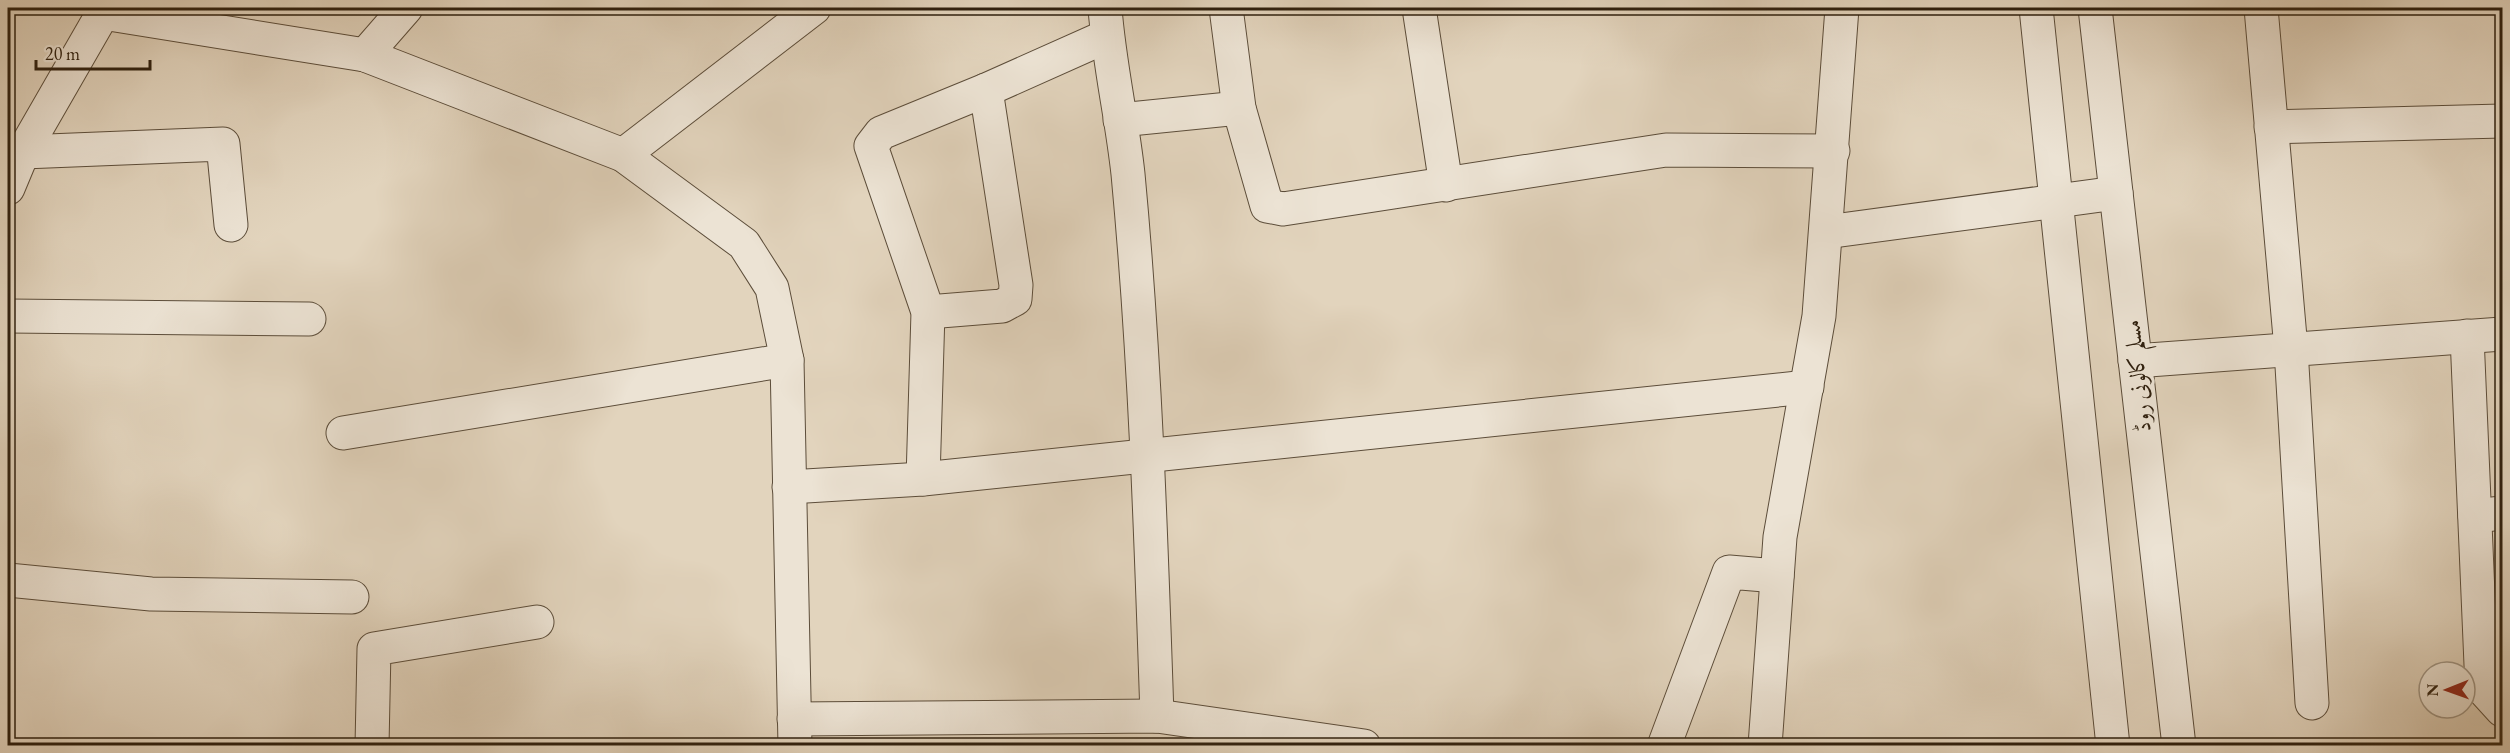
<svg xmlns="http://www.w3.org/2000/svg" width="2510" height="753" font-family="'EB Garamond',Amiri,serif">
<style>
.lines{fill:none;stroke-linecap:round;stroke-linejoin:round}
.minor-casing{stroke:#5c4d3a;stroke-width:35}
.minor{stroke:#ece3d4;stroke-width:33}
.labels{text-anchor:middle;stroke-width:6;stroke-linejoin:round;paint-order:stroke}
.street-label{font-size:22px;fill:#2f200f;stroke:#ece3d4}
</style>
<rect width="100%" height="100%" fill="#e2d4bd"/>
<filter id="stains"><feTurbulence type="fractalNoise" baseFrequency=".00333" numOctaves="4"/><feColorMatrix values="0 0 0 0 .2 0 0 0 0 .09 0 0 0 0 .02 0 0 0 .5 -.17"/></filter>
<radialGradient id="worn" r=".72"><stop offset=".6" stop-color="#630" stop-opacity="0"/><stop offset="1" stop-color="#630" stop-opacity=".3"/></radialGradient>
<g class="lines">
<defs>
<g id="minor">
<path d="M 1105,8 C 1109,63 1122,118 1128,174 C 1145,354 1151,535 1157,716"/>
<path d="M 1226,8 L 1239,108 L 1267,206 L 1283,209 L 1666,150 L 1833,151"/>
<path d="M 1419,8 L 1446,185"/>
<path d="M 2036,8 L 2113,746"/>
<path d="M 2095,8 L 2179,746"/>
<path d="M 2261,8 L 2291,349 L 2312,703"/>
<path d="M 103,13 L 365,55 L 623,155 L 744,244 L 772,288 L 787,360 L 795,746"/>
<path d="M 365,55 L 406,8"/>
<path d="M 1120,120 L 1239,108"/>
<path d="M 2271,127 L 2502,121"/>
<path d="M 23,152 L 223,144 L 231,225"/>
<path d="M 623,155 L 814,8"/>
<path d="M 8,188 L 23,152 L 103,13 L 103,8"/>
<path d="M 1826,232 L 2116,193"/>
<path d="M 928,312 L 1002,306 L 1015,299 L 1016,285 L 986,90"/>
<path d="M 8,316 L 309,319"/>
<path d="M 2467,336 L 2482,688 L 2502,710"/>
<path d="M 2135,361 L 2502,334"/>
<path d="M 343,433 L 787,360"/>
<path d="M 923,479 L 928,312 L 871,146 L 881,133 L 986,90 L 1107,36"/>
<path d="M 789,487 L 923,479 L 1807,387"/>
<path d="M 2475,516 L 2502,513"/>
<path d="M 8,580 L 151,594 L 352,597"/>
<path d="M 794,719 L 1157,716 L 1364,746"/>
<path d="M 372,746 L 374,649 L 537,622"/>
<path d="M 1664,746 L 1729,572 L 1777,576"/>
<path d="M 1765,746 L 1780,537 L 1819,316 L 1842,8"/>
</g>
</defs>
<use href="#minor" class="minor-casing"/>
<use href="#minor" class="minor"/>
</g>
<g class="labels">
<g class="street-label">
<text transform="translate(2137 376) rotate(-96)" y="8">مسلم کالونی روڈ</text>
</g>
</g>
<rect width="2510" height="753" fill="none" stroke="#e2d4bd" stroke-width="30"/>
<rect x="9" y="9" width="2492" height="735" fill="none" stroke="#2f200f" stroke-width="3"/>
<rect x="15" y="15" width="2480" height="723" fill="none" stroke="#2f200f" stroke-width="1.5"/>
<g transform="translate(2447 690) rotate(269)"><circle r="28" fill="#ece3d4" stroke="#a09585" stroke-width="1.5"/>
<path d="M0-4.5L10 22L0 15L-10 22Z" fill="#8f2418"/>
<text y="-9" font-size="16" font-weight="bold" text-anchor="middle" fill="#2f200f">N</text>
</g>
<path d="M36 60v9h114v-9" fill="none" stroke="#2f200f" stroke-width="3"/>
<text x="45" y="60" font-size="18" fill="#2f200f" stroke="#ece3d4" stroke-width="4.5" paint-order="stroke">20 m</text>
<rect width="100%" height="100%" filter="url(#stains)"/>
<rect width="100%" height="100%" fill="url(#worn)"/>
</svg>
